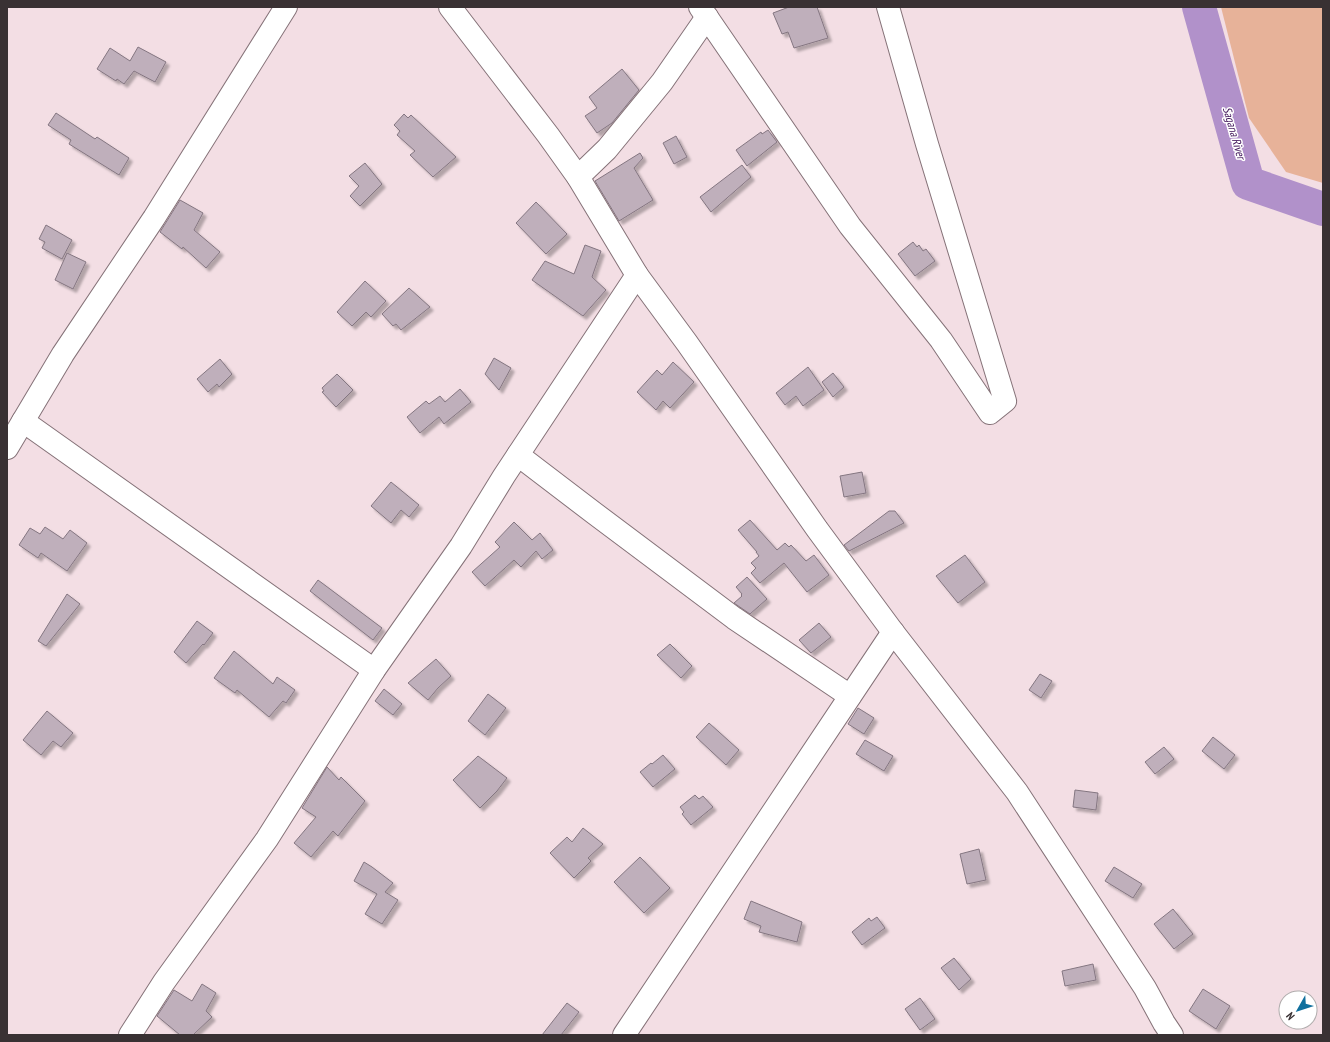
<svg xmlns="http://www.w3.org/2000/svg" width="1330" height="1042" font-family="'PT Sans Narrow',sans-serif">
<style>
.green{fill:#e7b299}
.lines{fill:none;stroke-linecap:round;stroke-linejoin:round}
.river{stroke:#b191ca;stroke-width:34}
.building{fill:#bfafbb;stroke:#847681;filter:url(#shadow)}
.street-casing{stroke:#857278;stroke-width:24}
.street{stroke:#fff;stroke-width:22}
.labels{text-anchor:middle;stroke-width:3;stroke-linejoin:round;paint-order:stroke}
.water-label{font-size:12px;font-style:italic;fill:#41165a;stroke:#fff}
</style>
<defs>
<filter id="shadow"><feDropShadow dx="3.5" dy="3.5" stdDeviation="1" flood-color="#0004"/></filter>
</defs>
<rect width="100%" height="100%" fill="#f3dee4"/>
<path class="green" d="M 1221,7 L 1323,7 L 1323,183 L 1286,172 L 1249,118 Z"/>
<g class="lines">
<path class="river" d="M 1199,7 L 1248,183 L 1323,209"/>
</g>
<g class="building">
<path d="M 789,7 L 817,7 L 828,38 L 794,48 L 788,32 L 782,34 L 773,13 Z"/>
<path d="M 138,47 L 166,62 L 155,82 L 134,71 L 124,84 L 117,79 L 116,81 L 97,69 L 110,48 L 130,61 Z"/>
<path d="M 622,69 L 639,90 L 612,123 L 597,133 L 585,116 L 597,108 L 589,97 Z"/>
<path d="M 56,113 L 95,139 L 97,137 L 129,158 L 119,175 L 69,144 L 71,140 L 48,125 Z"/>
<path d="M 404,114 L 408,118 L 411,115 L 456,157 L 433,177 L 410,155 L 415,151 L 397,135 L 400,131 L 394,125 Z"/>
<path d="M 768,130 L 777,142 L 747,166 L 736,150 L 761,132 L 762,134 Z"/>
<path d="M 676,136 L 687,157 L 674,164 L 663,143 Z"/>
<path d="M 640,153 L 643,158 L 634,168 L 653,200 L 619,221 L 595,181 Z"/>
<path d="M 365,163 L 382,184 L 360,206 L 350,196 L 359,186 L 349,176 Z"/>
<path d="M 742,165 L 751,177 L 711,212 L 700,197 Z"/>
<path d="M 180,200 L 203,213 L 194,230 L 220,252 L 206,268 L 183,247 L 182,249 L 160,232 Z"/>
<path d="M 536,202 L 567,234 L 546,254 L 516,223 Z"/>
<path d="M 46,225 L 72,240 L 62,259 L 42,248 L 45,242 L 39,239 Z"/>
<path d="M 913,242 L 917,247 L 919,245 L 923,251 L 926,249 L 935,261 L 915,276 L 898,254 Z"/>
<path d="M 585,245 L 601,251 L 592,277 L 606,290 L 583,316 L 532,280 L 545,261 L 574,274 Z"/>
<path d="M 67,253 L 86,262 L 73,289 L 55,280 Z"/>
<path d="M 365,281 L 386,301 L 371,317 L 366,312 L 352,326 L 337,312 Z"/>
<path d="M 409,288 L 430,307 L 401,330 L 396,324 L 393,326 L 382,314 Z"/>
<path d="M 494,358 L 511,368 L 499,390 L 485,374 Z"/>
<path d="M 220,359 L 232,374 L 219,387 L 217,384 L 208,392 L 197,379 Z"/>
<path d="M 673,362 L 694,382 L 670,408 L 663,401 L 656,410 L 637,392 L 657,370 L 662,375 Z"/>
<path d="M 808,367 L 824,390 L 803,406 L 796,396 L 785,405 L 776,393 Z"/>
<path d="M 833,373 L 844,387 L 833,397 L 822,382 Z"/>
<path d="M 337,374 L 353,390 L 336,407 L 322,392 L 324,391 L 322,388 Z"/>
<path d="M 460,389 L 471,402 L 444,424 L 439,417 L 420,433 L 407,417 L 426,401 L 429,404 L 440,396 L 445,402 Z"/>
<path d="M 862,472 L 866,493 L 844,497 L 840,476 Z"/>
<path d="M 391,482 L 419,505 L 409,517 L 401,510 L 391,523 L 371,506 Z"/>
<path d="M 889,511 L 895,511 L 904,523 L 849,551 L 844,545 Z"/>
<path d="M 750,520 L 777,550 L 785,543 L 789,547 L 791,545 L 806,561 L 814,555 L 829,575 L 807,592 L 784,563 L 760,583 L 751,573 L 756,568 L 751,563 L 759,556 L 756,552 L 757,552 L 738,530 Z"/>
<path d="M 514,522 L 532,540 L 540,533 L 553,550 L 542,559 L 536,551 L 521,567 L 514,560 L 485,586 L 472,572 L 500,547 L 495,542 Z"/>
<path d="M 45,527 L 63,539 L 70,530 L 87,543 L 67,571 L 41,553 L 38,558 L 19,545 L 30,528 L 40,534 Z"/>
<path d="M 965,555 L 985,582 L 958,603 L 936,576 Z"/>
<path d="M 747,577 L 767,599 L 750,614 L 734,603 L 742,596 L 741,595 L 742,594 L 736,587 Z"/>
<path d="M 318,580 L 382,628 L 373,640 L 310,591 Z"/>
<path d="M 67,594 L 80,604 L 46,646 L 38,641 Z"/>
<path d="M 197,621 L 213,633 L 204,645 L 203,644 L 186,663 L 174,652 Z"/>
<path d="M 819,623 L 831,637 L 811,653 L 799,640 Z"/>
<path d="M 670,644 L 692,666 L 681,678 L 657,655 Z"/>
<path d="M 234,651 L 273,684 L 277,677 L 295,690 L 286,703 L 283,701 L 269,717 L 237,690 L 235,693 L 214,678 Z"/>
<path d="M 436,659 L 451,676 L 438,688 L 428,700 L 408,683 Z"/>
<path d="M 1040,674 L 1052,681 L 1041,698 L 1029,690 Z"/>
<path d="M 384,689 L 402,704 L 393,715 L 375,701 Z"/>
<path d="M 488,694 L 506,708 L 485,735 L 468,721 Z"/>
<path d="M 858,708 L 874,718 L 864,734 L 848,724 Z"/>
<path d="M 47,711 L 73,733 L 61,747 L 53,741 L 41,755 L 23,740 Z"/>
<path d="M 709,723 L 739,750 L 726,765 L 696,737 Z"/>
<path d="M 1213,737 L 1235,755 L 1224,769 L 1202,751 Z"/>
<path d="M 865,740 L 893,756 L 884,771 L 856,754 Z"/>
<path d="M 1164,747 L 1174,759 L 1155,774 L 1145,762 Z"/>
<path d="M 663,755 L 675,769 L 653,787 L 640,772 L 651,763 L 652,764 Z"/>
<path d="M 478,756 L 507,778 L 497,791 L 480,808 L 453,780 Z"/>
<path d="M 327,767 L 339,780 L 341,777 L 365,801 L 338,836 L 333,831 L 311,857 L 294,843 L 316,817 L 302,808 Z"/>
<path d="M 1075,790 L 1098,793 L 1096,810 L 1073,807 Z"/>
<path d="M 695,795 L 699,799 L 703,796 L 713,807 L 691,825 L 682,814 L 684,812 L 680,807 Z"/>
<path d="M 583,828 L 603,844 L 588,858 L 591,861 L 574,878 L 550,853 L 567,837 L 572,842 Z"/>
<path d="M 979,849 L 986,880 L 967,884 L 960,854 Z"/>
<path d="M 640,857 L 670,888 L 644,913 L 614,882 Z"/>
<path d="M 364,862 L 372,867 L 393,883 L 385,892 L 398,900 L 382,924 L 365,914 L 377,894 L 354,881 Z"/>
<path d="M 1114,867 L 1142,884 L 1133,898 L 1105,881 Z"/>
<path d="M 751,901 L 802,922 L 797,942 L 759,932 L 761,926 L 744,919 Z"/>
<path d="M 1173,909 L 1193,934 L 1174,949 L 1154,924 Z"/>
<path d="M 877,917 L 885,928 L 862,945 L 852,932 L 869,918 L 871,921 Z"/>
<path d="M 954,958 L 971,979 L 959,990 L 941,968 Z"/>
<path d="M 1093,964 L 1096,980 L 1065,986 L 1062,971 Z"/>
<path d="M 202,984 L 216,993 L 206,1011 L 212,1017 L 193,1035 L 180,1035 L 157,1016 L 174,990 L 192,1001 Z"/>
<path d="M 1203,989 L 1230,1006 L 1216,1029 L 1189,1011 Z"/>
<path d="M 920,998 L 935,1019 L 920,1030 L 905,1009 Z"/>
<path d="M 567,1003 L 579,1012 L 561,1035 L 542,1035 Z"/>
</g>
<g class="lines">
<defs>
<g id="street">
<path d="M 450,7 L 548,135 L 578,177 L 637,275 L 687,343 L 817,529 L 893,632 L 1017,792 L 1145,988 L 1164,1023 L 1172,1035"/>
<path d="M 700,7 L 850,226 L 941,340 L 990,413 L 1005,401 L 927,144 L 888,7"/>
<path d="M 578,177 L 607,149 L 662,82 L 707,17"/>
<path d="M 23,421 L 374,670"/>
<path d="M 7,448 L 63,354 L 154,218 L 286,7"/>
<path d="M 518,455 L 594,513 L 734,618 L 850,696"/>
<path d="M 130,1035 L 164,982 L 267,839 L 374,670 L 461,546 L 504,476 L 637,275"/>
<path d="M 624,1035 L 893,632"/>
</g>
</defs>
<use href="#street" class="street-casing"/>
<use href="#street" class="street"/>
</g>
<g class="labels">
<g class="water-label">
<text transform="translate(1234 133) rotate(74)" y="4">Sagana River</text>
</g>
</g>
<rect width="1330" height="1042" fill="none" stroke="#393133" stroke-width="16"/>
<g transform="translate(1298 1010) rotate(231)"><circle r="19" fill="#ffffff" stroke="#b0adad"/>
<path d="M0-3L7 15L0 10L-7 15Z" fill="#11709e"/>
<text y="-6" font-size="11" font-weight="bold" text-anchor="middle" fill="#393133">N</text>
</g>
</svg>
